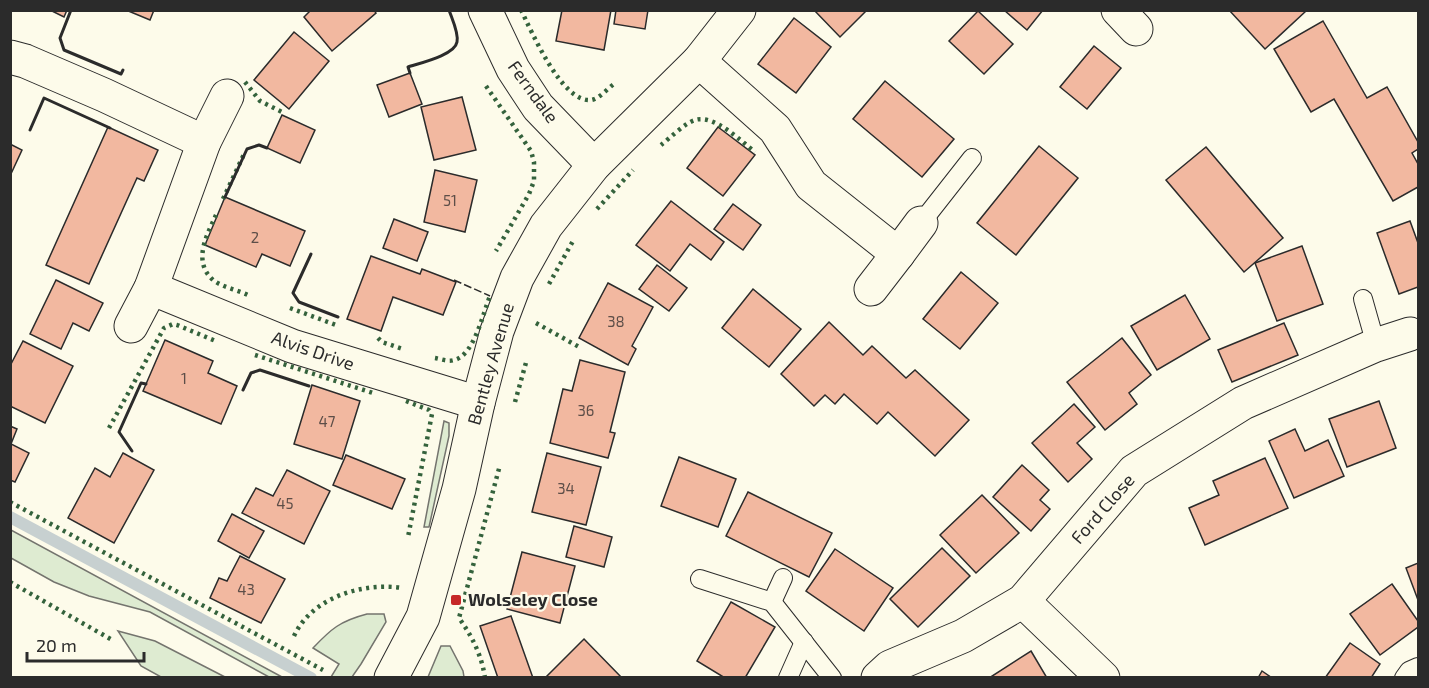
<svg xmlns="http://www.w3.org/2000/svg" width="1429" height="688" font-family="'Exo 2',sans-serif">
<style>
.green{fill:#deebd1;stroke:#74746e;stroke-width:1.5}
.lines{fill:none;stroke-linecap:round;stroke-linejoin:round}
.stream{stroke:#c7d0d0;stroke-width:12}
.building{fill:#f2b8a0;stroke:#2b2b2b;stroke-width:1.5}
.lane-casing{stroke:#2b2b2b;stroke-width:20}
.street-casing{stroke:#2b2b2b;stroke-width:35}
.lane{stroke:#fdfbea;stroke-width:18}
.street{stroke:#fdfbea;stroke-width:33}
.hedge{stroke:#34623c;stroke-width:4.5;stroke-dasharray:3 4.5;stroke-linecap:butt}
.fence{stroke:#2b2b2b;stroke-width:1.5;stroke-dasharray:8 3;stroke-linecap:butt}
.wall{stroke:#2b2b2b;stroke-width:3}
.poi-dot{fill:#c62828;stroke:#fdfbea;stroke-width:2}
.labels{text-anchor:middle;stroke-width:4.5;stroke-linejoin:round;paint-order:stroke}
.number-label{font-size:15px;fill:#5d4e48}
.street-label{font-size:18px;fill:#2b2b2b;stroke:#fdfbea}
.poi-label{font-size:18px;font-weight:bold;fill:#2b2b2b;stroke:#fdfbea;text-anchor:start}
</style>
<rect width="100%" height="100%" fill="#fdfbea"/>
<g class="green">
<path d="M 444,421 L 449,423 L 449,436 L 429,527 L 424,527 Z"/>
<path d="M 10,530 L 11,530 L 282,677 L 269,677 L 150,612 L 89,596 L 54,582 L 11,558 Z"/>
<path d="M 367,614 L 384,614 L 386,622 L 361,664 L 352,677 L 331,677 L 339,664 L 313,648 C 331,629 340,621 367,614 Z"/>
<path d="M 118,631 L 155,641 L 225,677 L 161,677 L 141,666 Z"/>
<path d="M 441,646 L 450,646 L 463,671 L 464,677 L 428,677 Z"/>
</g>
<g class="lines">
<path class="stream" d="M 10,517 L 311,678"/>
</g>
<g class="building">
<path d="M 50,10 L 67,10 L 64,17 Z"/>
<path d="M 126,10 L 154,10 L 150,20 Z"/>
<path d="M 311,10 L 374,10 L 376,13 L 332,51 L 304,17 Z"/>
<path d="M 562,10 L 611,10 L 604,50 L 556,41 Z"/>
<path d="M 616,10 L 648,10 L 645,29 L 614,24 Z"/>
<path d="M 814,10 L 867,10 L 840,37 Z"/>
<path d="M 1004,10 L 1043,10 L 1027,30 Z"/>
<path d="M 1229,10 L 1305,10 L 1306,11 L 1265,49 Z"/>
<path d="M 978,11 L 1013,44 L 984,74 L 949,41 Z"/>
<path d="M 794,18 L 831,47 L 796,93 L 758,64 Z"/>
<path d="M 1323,21 L 1367,98 L 1387,87 L 1418,142 L 1418,149 L 1412,153 L 1418,164 L 1418,187 L 1393,201 L 1334,99 L 1311,112 L 1274,49 Z"/>
<path d="M 294,32 L 329,61 L 289,109 L 254,80 Z"/>
<path d="M 1094,46 L 1121,68 L 1087,109 L 1060,87 Z"/>
<path d="M 410,73 L 422,104 L 389,117 L 377,85 Z"/>
<path d="M 885,81 L 954,139 L 922,177 L 853,119 Z"/>
<path d="M 462,97 L 476,150 L 434,160 L 421,107 Z"/>
<path d="M 282,115 L 315,130 L 300,163 L 267,148 Z"/>
<path d="M 108,127 L 158,150 L 144,181 L 137,178 L 89,284 L 46,265 Z"/>
<path d="M 718,127 L 755,155 L 723,196 L 687,168 Z"/>
<path d="M 10,144 L 22,150 L 10,176 Z"/>
<path d="M 1039,146 L 1078,178 L 1016,255 L 977,223 Z"/>
<path d="M 1206,147 L 1283,238 L 1244,272 L 1166,180 Z"/>
<path d="M 435,170 L 477,180 L 465,232 L 424,222 Z"/>
<path d="M 225,197 L 305,231 L 290,266 L 262,254 L 256,267 L 205,245 Z"/>
<path d="M 671,201 L 724,242 L 711,260 L 690,244 L 670,271 L 636,245 Z"/>
<path d="M 733,204 L 761,225 L 743,250 L 714,229 Z"/>
<path d="M 394,219 L 428,232 L 417,261 L 383,248 Z"/>
<path d="M 1410,221 L 1418,243 L 1418,287 L 1399,294 L 1377,233 Z"/>
<path d="M 1302,246 L 1323,304 L 1277,321 L 1255,263 Z"/>
<path d="M 371,256 L 420,274 L 422,269 L 456,282 L 443,315 L 393,297 L 381,331 L 347,319 Z"/>
<path d="M 657,265 L 687,288 L 669,311 L 639,289 Z"/>
<path d="M 961,272 L 998,303 L 960,349 L 923,319 Z"/>
<path d="M 56,280 L 103,303 L 89,331 L 73,323 L 61,349 L 30,334 Z"/>
<path d="M 608,283 L 653,307 L 632,346 L 636,349 L 628,365 L 579,338 Z"/>
<path d="M 753,289 L 801,329 L 769,367 L 722,328 Z"/>
<path d="M 1185,295 L 1210,339 L 1157,370 L 1131,326 Z"/>
<path d="M 829,322 L 863,355 L 872,346 L 906,378 L 915,370 L 969,420 L 935,456 L 888,412 L 877,424 L 844,394 L 835,404 L 825,395 L 814,406 L 781,374 Z"/>
<path d="M 1284,323 L 1298,355 L 1232,382 L 1218,350 Z"/>
<path d="M 1122,338 L 1151,375 L 1129,393 L 1137,404 L 1105,430 L 1067,382 Z"/>
<path d="M 165,340 L 213,361 L 208,373 L 237,386 L 221,424 L 143,391 Z"/>
<path d="M 23,341 L 73,366 L 45,423 L 10,406 L 10,366 Z"/>
<path d="M 580,360 L 625,372 L 610,432 L 615,433 L 608,458 L 550,443 L 563,389 L 572,391 Z"/>
<path d="M 312,385 L 360,401 L 342,459 L 294,444 Z"/>
<path d="M 1379,401 L 1396,448 L 1347,467 L 1329,419 Z"/>
<path d="M 1074,404 L 1095,427 L 1077,443 L 1092,459 L 1068,482 L 1032,443 Z"/>
<path d="M 10,426 L 17,429 L 11,444 L 29,453 L 15,482 L 10,480 Z"/>
<path d="M 1295,429 L 1305,451 L 1328,440 L 1344,476 L 1294,498 L 1269,441 Z"/>
<path d="M 123,453 L 154,470 L 114,543 L 68,518 L 95,468 L 110,477 Z"/>
<path d="M 547,453 L 601,467 L 586,525 L 532,512 Z"/>
<path d="M 346,455 L 405,479 L 392,509 L 333,485 Z"/>
<path d="M 679,457 L 736,479 L 718,527 L 661,506 Z"/>
<path d="M 1265,458 L 1288,508 L 1205,545 L 1189,508 L 1219,495 L 1213,481 Z"/>
<path d="M 1022,465 L 1049,490 L 1040,500 L 1050,509 L 1031,531 L 993,497 Z"/>
<path d="M 287,470 L 330,491 L 304,544 L 242,513 L 256,488 L 273,496 Z"/>
<path d="M 748,492 L 832,533 L 809,577 L 726,536 Z"/>
<path d="M 982,495 L 1019,533 L 976,573 L 940,535 Z"/>
<path d="M 232,514 L 264,531 L 249,558 L 218,541 Z"/>
<path d="M 574,526 L 612,537 L 604,567 L 566,557 Z"/>
<path d="M 942,548 L 970,576 L 918,627 L 890,599 Z"/>
<path d="M 835,549 L 893,588 L 864,631 L 806,591 Z"/>
<path d="M 522,552 L 575,566 L 560,623 L 507,609 Z"/>
<path d="M 240,556 L 285,579 L 261,623 L 210,598 L 219,578 L 227,581 Z"/>
<path d="M 1418,563 L 1418,600 L 1406,568 Z"/>
<path d="M 1392,584 L 1418,621 L 1418,627 L 1380,655 L 1350,614 Z"/>
<path d="M 731,602 L 775,627 L 745,678 L 725,678 L 697,661 Z"/>
<path d="M 511,616 L 533,678 L 498,678 L 480,626 Z"/>
<path d="M 584,639 L 622,678 L 545,678 Z"/>
<path d="M 1350,643 L 1380,664 L 1371,678 L 1325,678 Z"/>
<path d="M 1031,651 L 1047,678 L 989,678 Z"/>
<path d="M 1262,671 L 1272,678 L 1258,678 Z"/>
</g>
<g class="lines">
<defs>
<g id="lane">
<path d="M 921,223 L 972,158"/>
<path d="M 1363,299 L 1376,345"/>
<path d="M 700,579 L 772,602 L 832,678"/>
<path d="M 772,602 L 783,578"/>
<path d="M 788,678 L 804,642"/>
<path d="M 1404,678 L 1409,671 L 1418,667"/>
</g>
<g id="street">
<path d="M 485,10 L 513,69 L 538,107 L 594,165"/>
<path d="M 1118,10 L 1136,29"/>
<path d="M 10,57 L 25,61 L 104,95 L 204,142"/>
<path d="M 699,61 L 775,129 L 811,185 L 898,254 L 871,289"/>
<path d="M 898,254 L 921,223"/>
<path d="M 151,288 L 292,346 L 478,403"/>
<path d="M 131,326 L 151,288 L 204,142 L 227,96"/>
<path d="M 1023,601 L 1103,678"/>
<path d="M 391,678 L 423,617 L 459,489 L 478,403 L 497,331 L 517,278 L 546,226 L 594,165 L 699,61 L 739,10"/>
<path d="M 878,678 L 890,667 L 963,636 L 1023,601 L 1134,471 L 1243,403 L 1376,345 L 1410,334"/>
</g>
</defs>
<use href="#lane" class="lane-casing"/>
<use href="#street" class="street-casing"/>
<use href="#lane" class="lane"/>
<use href="#street" class="street"/>
<g class="hedge">
<path d="M 521,10 C 532,32 562,103 591,100 C 599,99 607,89 614,84"/>
<path d="M 245,82 L 260,101 L 282,112"/>
<path d="M 486,86 L 531,151 L 534,162 L 534,181 L 529,194 L 496,251"/>
<path d="M 661,145 C 670,138 685,123 695,120 C 714,114 741,141 755,152"/>
<path d="M 223,199 L 245,152"/>
<path d="M 597,209 L 633,170"/>
<path d="M 216,215 C 207,235 192,261 213,280 C 222,287 237,290 248,295"/>
<path d="M 549,284 L 573,241"/>
<path d="M 290,308 L 336,325"/>
<path d="M 536,323 L 581,348"/>
<path d="M 378,338 L 382,342 L 403,349"/>
<path d="M 255,355 L 373,393"/>
<path d="M 435,358 C 441,359 448,362 454,360 C 474,356 483,313 490,296"/>
<path d="M 406,401 L 429,410 L 432,414 L 408,537"/>
<path d="M 515,402 L 527,359"/>
<path d="M 109,428 L 164,328 L 173,324 L 177,325 L 218,342"/>
<path d="M 10,502 L 323,670"/>
<path d="M 10,582 L 114,641"/>
<path d="M 294,636 C 312,597 363,582 403,588"/>
<path d="M 485,678 C 482,656 472,636 459,618 L 500,465"/>
</g>
<path class="fence" d="M 454,280 L 490,296"/>
<g class="wall">
<path d="M 71,10 L 60,38 L 64,50 L 121,74 L 123,70"/>
<path d="M 410,73 L 408,67 C 420,63 455,55 457,42 C 459,33 452,19 449,10"/>
<path d="M 30,130 L 44,98 L 110,128"/>
<path d="M 225,197 L 247,149 L 259,145 L 267,148"/>
<path d="M 311,254 L 293,293 L 299,302 L 338,317"/>
<path d="M 243,390 L 251,373 L 260,370 L 309,386"/>
<path d="M 132,451 L 119,432 L 141,383 L 146,384"/>
</g>
</g>
<rect class="poi-dot" x="450" y="594" width="12" height="12" rx="3"/>
<g class="labels">
<g class="number-label">
<text x="450" y="206">51</text>
<text x="255" y="243">2</text>
<text x="616" y="327">38</text>
<text x="184" y="384">1</text>
<text x="586" y="416">36</text>
<text x="327" y="427">47</text>
<text x="566" y="494">34</text>
<text x="285" y="509">45</text>
<text x="246" y="595">43</text>
</g>
<g class="street-label">
<text transform="translate(533 92) rotate(54)" y="6">Ferndale</text>
<text transform="translate(313 351) rotate(19)" y="6">Alvis Drive</text>
<text transform="translate(491 364) rotate(-74)" y="6">Bentley Avenue</text>
<text transform="translate(1103 509) rotate(-49)" y="6">Ford Close</text>
</g>
<g class="poi-label">
<text x="468" y="606">Wolseley Close</text>
</g>
</g>
<rect width="1429" height="688" fill="none" stroke="#2b2b2b" stroke-width="24"/>
<path d="M27 652v9h117v-9" fill="none" stroke="#2b2b2b" stroke-width="3"/>
<text x="36" y="652" font-size="18" fill="#2b2b2b" stroke="#fdfbea" stroke-width="4.5" paint-order="stroke">20 m</text>
</svg>
